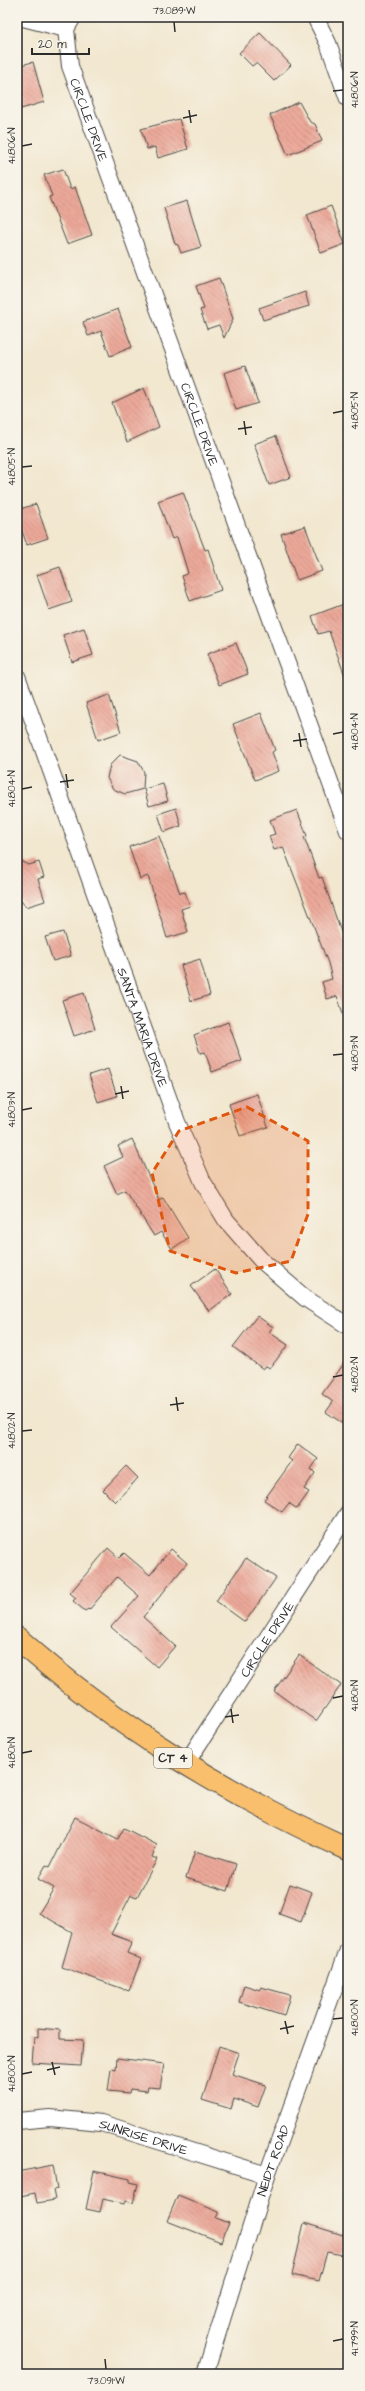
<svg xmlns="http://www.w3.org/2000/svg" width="365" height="2391" font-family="'Architects Daughter',sans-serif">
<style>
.building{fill:url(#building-back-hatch)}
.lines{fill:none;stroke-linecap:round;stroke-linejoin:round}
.minor-casing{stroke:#494744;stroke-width:18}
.primary-casing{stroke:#494744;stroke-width:24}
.minor{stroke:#fff;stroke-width:16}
.primary{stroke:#f9bf6d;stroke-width:22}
.marked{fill:#df570e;fill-opacity:0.2;stroke:#df570e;stroke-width:3;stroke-dasharray:8 5;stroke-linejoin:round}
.ticks{fill:none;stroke:#2b2b2b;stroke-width:1.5}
.labels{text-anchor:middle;stroke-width:3;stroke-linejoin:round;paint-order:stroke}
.shield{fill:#f7f3e8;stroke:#686764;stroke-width:1}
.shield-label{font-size:12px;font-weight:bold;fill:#2b2b2b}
.street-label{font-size:13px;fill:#2b2b2b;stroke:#f7f3e8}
.neatline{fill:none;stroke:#2b2b2b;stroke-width:1.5}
.ticks-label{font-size:10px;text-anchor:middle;fill:#2b2b2b}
</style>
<defs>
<pattern id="building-back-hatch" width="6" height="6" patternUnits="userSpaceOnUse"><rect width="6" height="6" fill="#eca99a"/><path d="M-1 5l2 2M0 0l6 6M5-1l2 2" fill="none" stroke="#bf8a7e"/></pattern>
</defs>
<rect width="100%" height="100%" fill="#f7f3e8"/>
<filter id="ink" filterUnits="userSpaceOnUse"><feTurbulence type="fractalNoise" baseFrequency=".025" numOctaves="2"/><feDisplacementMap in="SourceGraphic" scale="8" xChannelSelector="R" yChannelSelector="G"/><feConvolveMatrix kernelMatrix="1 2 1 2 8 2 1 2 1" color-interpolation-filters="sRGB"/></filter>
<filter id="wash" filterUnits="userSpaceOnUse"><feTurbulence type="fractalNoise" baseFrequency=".012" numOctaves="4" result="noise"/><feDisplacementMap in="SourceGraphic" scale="16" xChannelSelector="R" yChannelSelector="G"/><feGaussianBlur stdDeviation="0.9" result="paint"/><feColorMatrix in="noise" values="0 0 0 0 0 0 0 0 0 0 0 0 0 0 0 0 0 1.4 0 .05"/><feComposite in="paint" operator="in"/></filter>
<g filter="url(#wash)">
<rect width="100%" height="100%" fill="#f2e7cf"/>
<g id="blocks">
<g class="building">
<path d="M 260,33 L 291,65 L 274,81 L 256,63 L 252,66 L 239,53 Z"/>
<path d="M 33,62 L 44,102 L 21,109 L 17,94 L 17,66 Z"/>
<path d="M 299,102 L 310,122 L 315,124 L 322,141 L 288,155 L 270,115 Z"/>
<path d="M 179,119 L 188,149 L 158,158 L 155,147 L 147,149 L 141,129 Z"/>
<path d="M 63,169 L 70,189 L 75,187 L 92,235 L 67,244 L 49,197 L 52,196 L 44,175 Z"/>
<path d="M 187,201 L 201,247 L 181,253 L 178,245 L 175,244 L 164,208 Z"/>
<path d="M 331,206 L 345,244 L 321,253 L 307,215 Z"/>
<path d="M 219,278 L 233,319 L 224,338 L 219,325 L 207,329 L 200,310 L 204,309 L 196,286 Z"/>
<path d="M 305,292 L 309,306 L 263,320 L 259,308 Z"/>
<path d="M 118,309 L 132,347 L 110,356 L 101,331 L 88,336 L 83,322 Z"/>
<path d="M 245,366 L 258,403 L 236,410 L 224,373 Z"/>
<path d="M 144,388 L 159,427 L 127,442 L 112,403 Z"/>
<path d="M 276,436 L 291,477 L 269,485 L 254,444 Z"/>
<path d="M 183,492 L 205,550 L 208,549 L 221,590 L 190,601 L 182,576 L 188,573 L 177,537 L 172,539 L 158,501 Z"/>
<path d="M 36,504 L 48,538 L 27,545 L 17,517 L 17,510 Z"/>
<path d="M 305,526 L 322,571 L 297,580 L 281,534 Z"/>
<path d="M 60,567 L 72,602 L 49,610 L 37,575 Z"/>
<path d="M 344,604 L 348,615 L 348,679 L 346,679 L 329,631 L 318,634 L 312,616 Z"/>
<path d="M 84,628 L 93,655 L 72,662 L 63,635 Z"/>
<path d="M 236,643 L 248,674 L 219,685 L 207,654 Z"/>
<path d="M 109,695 L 121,732 L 98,740 L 86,703 Z"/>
<path d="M 261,713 L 275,750 L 272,752 L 279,771 L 255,780 L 233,724 Z"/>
<path d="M 120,755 L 138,761 L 144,772 L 143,789 L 125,794 L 113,789 L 107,778 L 110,765 Z"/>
<path d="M 163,784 L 168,801 L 149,806 L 144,789 Z"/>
<path d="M 176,808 L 181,826 L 164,832 L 158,814 Z"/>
<path d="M 297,810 L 307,836 L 304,837 L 319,878 L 322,877 L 348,952 L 348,1019 L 345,1019 L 337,996 L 327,999 L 322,982 L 332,979 L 328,963 L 283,847 L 274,850 L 269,836 L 275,834 L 270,820 Z"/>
<path d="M 159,836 L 180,893 L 185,892 L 190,906 L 181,909 L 188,932 L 167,938 L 148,876 L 140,879 L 129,847 Z"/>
<path d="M 17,859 L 29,865 L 39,862 L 44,877 L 38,879 L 45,901 L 26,907 L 17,896 Z"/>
<path d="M 63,932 L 71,956 L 53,961 L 45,937 Z"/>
<path d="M 200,959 L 210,995 L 191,1001 L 181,965 Z"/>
<path d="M 84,993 L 95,1029 L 74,1036 L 62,1000 Z"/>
<path d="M 228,1022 L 242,1061 L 212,1072 L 205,1052 L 200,1053 L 194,1035 Z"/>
<path d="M 108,1069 L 117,1096 L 98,1102 L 89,1075 Z"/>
<path d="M 257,1094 L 268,1127 L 240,1136 L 229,1104 Z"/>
<path d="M 132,1139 L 159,1200 L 163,1197 L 188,1238 L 172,1249 L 161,1232 L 154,1236 L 125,1190 L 117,1194 L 104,1166 L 123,1157 L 118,1146 Z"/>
<path d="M 215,1269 L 232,1294 L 209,1311 L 191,1286 Z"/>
<path d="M 257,1316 L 273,1327 L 269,1332 L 288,1345 L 270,1368 L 266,1366 L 263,1369 L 233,1347 Z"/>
<path d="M 348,1358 L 348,1427 L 326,1412 L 333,1402 L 322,1394 Z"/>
<path d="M 298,1444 L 318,1459 L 311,1469 L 315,1473 L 304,1489 L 309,1492 L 297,1509 L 289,1503 L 282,1512 L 264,1500 L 292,1461 L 288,1458 Z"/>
<path d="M 126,1466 L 138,1478 L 115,1502 L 103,1490 Z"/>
<path d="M 108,1548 L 119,1558 L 124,1553 L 150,1575 L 171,1549 L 187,1563 L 143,1617 L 175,1646 L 157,1667 L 111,1627 L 139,1596 L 117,1577 L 89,1610 L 88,1609 L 85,1611 L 73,1601 L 76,1598 L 70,1593 Z"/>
<path d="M 246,1558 L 276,1578 L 245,1622 L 216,1601 Z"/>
<path d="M 299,1655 L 341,1685 L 316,1721 L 274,1691 Z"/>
<path d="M 75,1817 L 118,1839 L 124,1828 L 157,1845 L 152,1857 L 157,1859 L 137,1897 L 131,1895 L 111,1934 L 132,1942 L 127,1953 L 141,1959 L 129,1991 L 62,1967 L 72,1932 L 39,1913 L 54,1888 L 38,1879 L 46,1865 L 50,1867 Z"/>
<path d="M 195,1851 L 236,1864 L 228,1891 L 186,1878 Z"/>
<path d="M 290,1884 L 312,1892 L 301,1922 L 279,1914 Z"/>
<path d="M 244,1985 L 260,1990 L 261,1987 L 290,1995 L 284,2016 L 239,2002 Z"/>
<path d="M 38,2028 L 60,2030 L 60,2039 L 83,2040 L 81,2066 L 32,2063 L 34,2037 L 38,2038 Z"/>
<path d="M 219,2046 L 239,2053 L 232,2074 L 266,2085 L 258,2107 L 234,2099 L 231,2109 L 202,2100 Z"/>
<path d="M 117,2058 L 164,2064 L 160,2088 L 148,2087 L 147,2091 L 130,2089 L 129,2093 L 108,2091 L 111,2069 L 116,2070 Z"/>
<path d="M 53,2165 L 57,2189 L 53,2190 L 55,2200 L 37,2203 L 35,2193 L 20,2196 L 17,2172 Z"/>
<path d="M 94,2171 L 130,2179 L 130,2182 L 138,2184 L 133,2203 L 126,2201 L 124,2204 L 103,2199 L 100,2212 L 86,2209 Z"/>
<path d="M 178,2195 L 219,2212 L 216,2218 L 229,2223 L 221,2242 L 167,2221 Z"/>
<path d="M 304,2223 L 346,2236 L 342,2255 L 327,2252 L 319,2281 L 292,2275 Z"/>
</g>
</g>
</g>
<g filter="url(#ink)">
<use href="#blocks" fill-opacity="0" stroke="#494744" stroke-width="1"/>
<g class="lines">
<defs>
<g id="minor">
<path d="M 19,17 L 66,29"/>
<path id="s1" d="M 73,17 L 66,29 L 70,66 L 348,831"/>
<path d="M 315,17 L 328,43 L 348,99"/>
<path id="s2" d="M 17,676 L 177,1122 L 203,1182 L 226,1220 L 261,1260 L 305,1298 L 348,1326"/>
<path id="s3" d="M 185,1765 L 348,1513"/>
<path id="s4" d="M 17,2121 L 50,2118 L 101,2123 L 267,2175"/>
<path id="s5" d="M 205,2374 L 267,2175 L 348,1950"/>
</g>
<path id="primary" d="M 17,1638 C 118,1728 225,1793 348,1849"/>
</defs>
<use href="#minor" class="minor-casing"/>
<use href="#primary" class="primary-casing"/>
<use href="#minor" class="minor"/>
<use href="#primary" class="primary"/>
</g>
</g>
<path class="marked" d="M 247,1107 L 308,1141 L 308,1214 L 291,1261 L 236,1273 L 170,1251 L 152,1173 L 179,1131 Z"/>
<path class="ticks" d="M 174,22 L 175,32M 333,91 L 343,90M 189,110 L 191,123M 183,118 L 197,115M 22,146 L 32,144M 333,413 L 343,411M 244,421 L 246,435M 238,429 L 252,427M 22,467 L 32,466M 299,733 L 301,747M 333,734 L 343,732M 293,741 L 307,739M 66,774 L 68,788M 60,782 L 74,780M 22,789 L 32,787M 333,1055 L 343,1054M 121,1086 L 123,1099M 115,1094 L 129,1091M 22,1110 L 32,1108M 333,1377 L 343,1375M 176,1397 L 178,1411M 170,1405 L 184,1403M 22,1431 L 32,1430M 333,1698 L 343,1696M 231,1709 L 233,1723M 225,1717 L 239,1715M 22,1753 L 32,1751M 333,2019 L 343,2018M 285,2021 L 288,2034M 280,2029 L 294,2026M 52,2062 L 55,2075M 47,2070 L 60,2067M 22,2074 L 32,2072M 333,2341 L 343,2339M 105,2359 L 106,2369"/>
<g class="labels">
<rect class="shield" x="154" y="1748" width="38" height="20" rx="3"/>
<g class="shield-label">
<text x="173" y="1762">CT 4</text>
</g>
<g class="street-label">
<text dy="5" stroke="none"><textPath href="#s1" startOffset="108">CIRCLE DRIVE</textPath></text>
<text dy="5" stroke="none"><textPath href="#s1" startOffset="432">CIRCLE DRIVE</textPath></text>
<text dy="5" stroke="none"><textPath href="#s2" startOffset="373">SANTA MARIA DRIVE</textPath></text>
<text dy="5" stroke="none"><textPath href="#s3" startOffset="150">CIRCLE DRIVE</textPath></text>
<text dy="5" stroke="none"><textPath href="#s4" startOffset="129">SUNRISE DRIVE</textPath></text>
<text dy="5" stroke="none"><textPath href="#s5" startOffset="224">NEIDT ROAD</textPath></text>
</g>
</g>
<rect width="365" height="2391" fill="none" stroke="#f7f3e8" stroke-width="44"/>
<path d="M32 48v6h57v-6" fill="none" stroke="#2b2b2b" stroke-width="2"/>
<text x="38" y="48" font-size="12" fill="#2b2b2b" stroke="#f7f3e8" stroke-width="3" paint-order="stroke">20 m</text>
<rect x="22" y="22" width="321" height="2347" class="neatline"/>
<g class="ticks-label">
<text x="174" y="14">73.089°W</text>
<text transform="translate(354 90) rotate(-90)" y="4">41.806°N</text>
<text transform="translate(11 146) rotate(-90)" y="4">41.806°N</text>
<text transform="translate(354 411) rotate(-90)" y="4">41.805°N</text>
<text transform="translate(11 467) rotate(-90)" y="4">41.805°N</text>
<text transform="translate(354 732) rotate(-90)" y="4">41.804°N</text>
<text transform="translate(11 789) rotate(-90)" y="4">41.804°N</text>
<text transform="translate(354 1054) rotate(-90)" y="4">41.803°N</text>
<text transform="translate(11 1110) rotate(-90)" y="4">41.803°N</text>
<text transform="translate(354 1375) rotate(-90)" y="4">41.802°N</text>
<text transform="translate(11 1431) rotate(-90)" y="4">41.802°N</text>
<text transform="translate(354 1696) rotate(-90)" y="4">41.801°N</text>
<text transform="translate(11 1753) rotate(-90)" y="4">41.801°N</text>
<text transform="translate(354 2018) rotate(-90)" y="4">41.800°N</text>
<text transform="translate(11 2074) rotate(-90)" y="4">41.800°N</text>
<text transform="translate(354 2339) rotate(-90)" y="4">41.799°N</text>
<text x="106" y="2384">73.091°W</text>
</g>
</svg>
